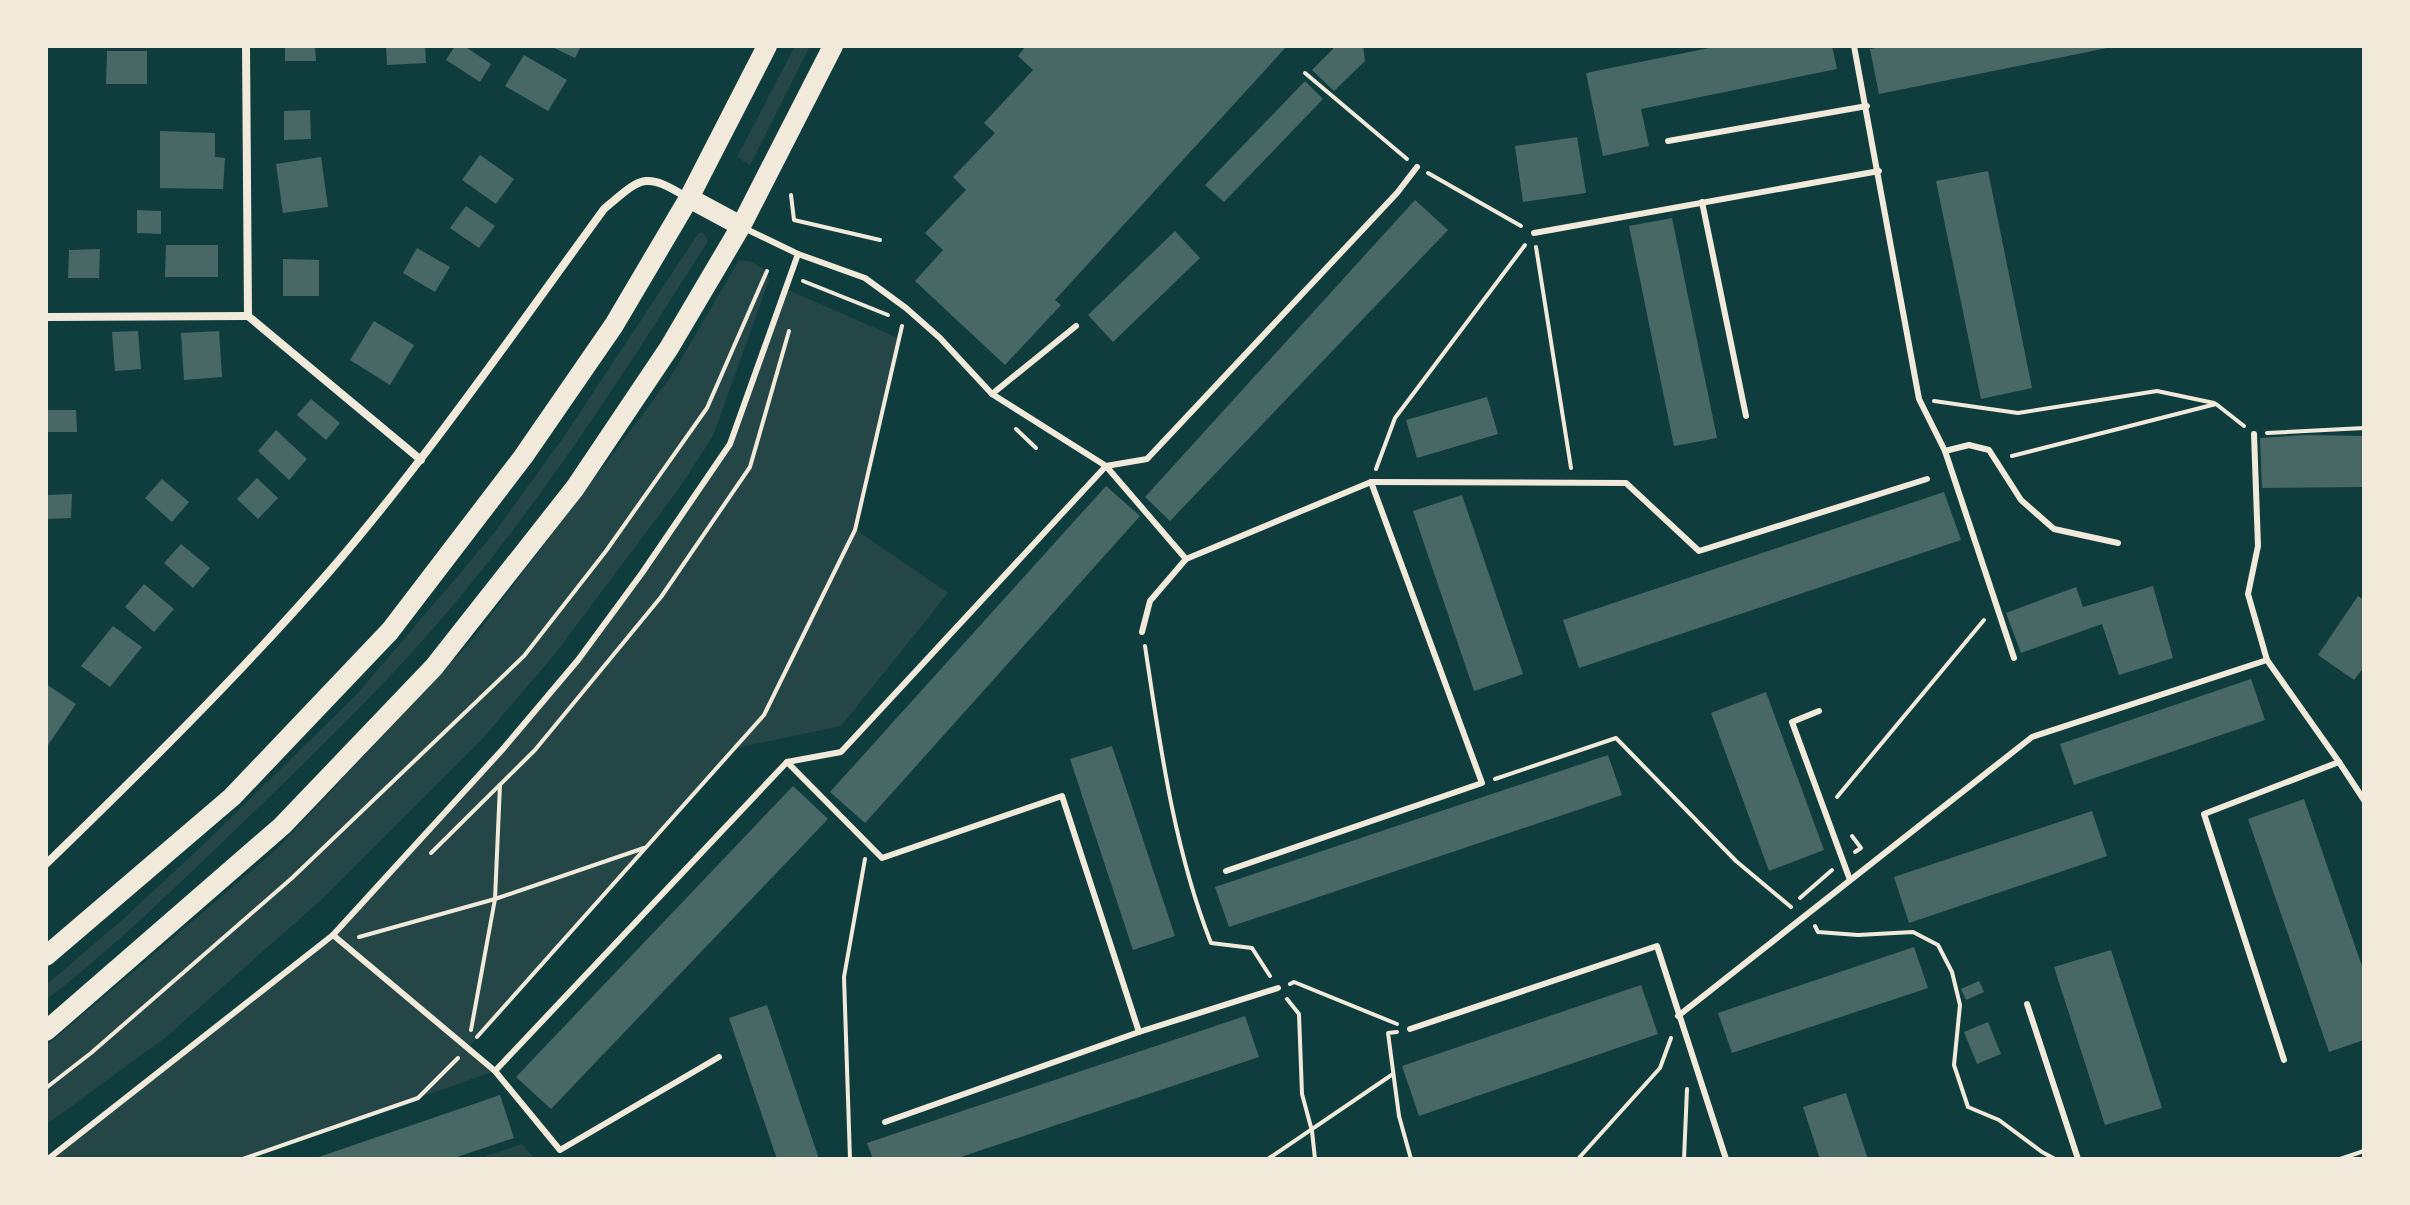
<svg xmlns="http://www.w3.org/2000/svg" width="2410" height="1205" font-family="Arial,sans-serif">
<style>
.green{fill:#244646}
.building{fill:#486865}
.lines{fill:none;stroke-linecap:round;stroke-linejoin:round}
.path{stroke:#f1e9da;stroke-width:4}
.service{stroke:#f1e9da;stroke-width:6}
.minor{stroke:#f1e9da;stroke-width:8}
.primary{stroke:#f1e9da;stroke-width:20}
</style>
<rect width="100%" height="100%" fill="#0f3d3e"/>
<g class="green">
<path d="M 795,46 L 810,46 L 750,165 L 737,157 Z"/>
<path d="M 702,232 L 707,238 L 707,243 C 633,359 560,474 473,581 C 401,671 318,750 235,830 C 174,889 113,948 46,1000 L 46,985 L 121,921 L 203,845 L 356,695 L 491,537 L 563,438 L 698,234 Z"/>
<path d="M 739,260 L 752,262 L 767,271 L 769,280 L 713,436 L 680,487 L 554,655 L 484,737 L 321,900 L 166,1037 L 46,1125 L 46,1046 L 277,849 L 472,640 L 670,378 Z"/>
<path d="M 786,289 L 900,339 L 855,529 L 948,593 L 841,726 L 735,748 L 468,1048 L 495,1071 L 243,1159 L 48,1159 L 333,935 L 502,750 L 578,660 L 730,444 Z"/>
<path d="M 522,1144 L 535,1159 L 478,1159 Z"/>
</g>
<g class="building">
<path d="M 285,46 L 315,46 L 316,61 L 285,61 Z"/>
<path d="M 386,46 L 425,46 L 426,63 L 387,65 Z"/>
<path d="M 455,46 L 464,46 L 491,64 L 480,82 L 446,60 Z"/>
<path d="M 550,46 L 581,46 L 575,58 Z"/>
<path d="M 1026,46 L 1287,46 L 1055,300 L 1061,305 L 1005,365 L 915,281 L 943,250 L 925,233 L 966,190 L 953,177 L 995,133 L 984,123 L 1033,70 L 1018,56 Z"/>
<path d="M 1333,46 L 1363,46 L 1365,61 L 1334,91 L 1312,70 L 1333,49 Z"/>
<path d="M 1719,46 L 1832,46 L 1837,69 L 1641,109 L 1649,146 L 1603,156 L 1586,73 Z"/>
<path d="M 1886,46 L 2112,46 L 2112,47 L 1879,94 L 1870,49 Z"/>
<path d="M 107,51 L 147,51 L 147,84 L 106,84 Z"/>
<path d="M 524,55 L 567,80 L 548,111 L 505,86 Z"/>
<path d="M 1305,81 L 1323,99 L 1224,202 L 1205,185 Z"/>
<path d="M 310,110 L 311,139 L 284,140 L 284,111 Z"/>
<path d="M 160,131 L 215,133 L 215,157 L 225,158 L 223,189 L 160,188 Z"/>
<path d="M 1577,137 L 1586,193 L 1523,202 L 1515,146 Z"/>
<path d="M 480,155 L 514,179 L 496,204 L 462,180 Z"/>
<path d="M 321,157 L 328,207 L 283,213 L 276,164 Z"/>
<path d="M 1988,171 L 2032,388 L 1981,399 L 1936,181 Z"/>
<path d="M 1415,200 L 1448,230 L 1170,521 L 1145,497 Z"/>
<path d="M 466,206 L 495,226 L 479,248 L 450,228 Z"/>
<path d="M 137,210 L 161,211 L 161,234 L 137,233 Z"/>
<path d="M 1672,218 L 1717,438 L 1674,446 L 1629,226 Z"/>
<path d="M 1175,231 L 1200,258 L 1113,342 L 1088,315 Z"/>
<path d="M 166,245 L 218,245 L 218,277 L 165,277 Z"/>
<path d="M 417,248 L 450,267 L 435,292 L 403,273 Z"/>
<path d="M 100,249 L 99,278 L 68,278 L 69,250 Z"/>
<path d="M 283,259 L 319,260 L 319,296 L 283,296 Z"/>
<path d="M 374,321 L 414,345 L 390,385 L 350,360 Z"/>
<path d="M 138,331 L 141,369 L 115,371 L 112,332 Z"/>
<path d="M 219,331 L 222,377 L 184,380 L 181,333 Z"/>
<path d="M 1487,397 L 1498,434 L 1417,458 L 1406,420 Z"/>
<path d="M 311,399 L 340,423 L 326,440 L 297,415 Z"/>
<path d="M 46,410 L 76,410 L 77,432 L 46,432 Z"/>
<path d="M 276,430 L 307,459 L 289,480 L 258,451 Z"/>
<path d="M 2307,435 L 2364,436 L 2364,487 L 2262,488 L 2260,438 Z"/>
<path d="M 257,478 L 278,498 L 258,519 L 237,499 Z"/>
<path d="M 162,479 L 189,502 L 172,522 L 145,498 Z"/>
<path d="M 1106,486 L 1140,516 L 865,823 L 830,792 Z"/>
<path d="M 1944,492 L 1961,540 L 1579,668 L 1563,620 Z"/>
<path d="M 72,494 L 71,518 L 46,519 L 46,495 Z"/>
<path d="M 1462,495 L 1523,674 L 1474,691 L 1413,511 Z"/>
<path d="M 181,544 L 210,568 L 193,588 L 164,563 Z"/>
<path d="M 144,584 L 174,609 L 154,632 L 125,607 Z"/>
<path d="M 2153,586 L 2173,658 L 2119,675 L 2102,624 L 2021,653 L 2006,613 L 2076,587 L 2083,607 Z"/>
<path d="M 2358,596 L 2364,600 L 2364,667 L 2354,680 L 2318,655 Z"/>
<path d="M 113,626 L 142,647 L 110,687 L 81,666 Z"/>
<path d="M 2251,679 L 2265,720 L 2074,785 L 2060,744 Z"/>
<path d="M 46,684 L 76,704 L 46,748 Z"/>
<path d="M 1766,692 L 1824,850 L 1769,871 L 1711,713 Z"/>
<path d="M 1112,746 L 1175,936 L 1133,950 L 1070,759 Z"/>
<path d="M 1608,755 L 1622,795 L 1229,927 L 1215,887 Z"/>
<path d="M 793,786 L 828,819 L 551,1109 L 516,1077 Z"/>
<path d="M 2304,799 L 2364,972 L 2364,1040 L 2329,1052 L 2248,819 Z"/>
<path d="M 2092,811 L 2107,856 L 1909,923 L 1894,877 Z"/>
<path d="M 1914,947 L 1928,988 L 1732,1053 L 1718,1013 Z"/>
<path d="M 2111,950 L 2162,1108 L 2105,1125 L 2054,967 Z"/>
<path d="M 1979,981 L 1984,992 L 1966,1000 L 1961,989 Z"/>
<path d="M 1641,985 L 1658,1034 L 1419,1116 L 1402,1066 Z"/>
<path d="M 767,1005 L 819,1159 L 777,1159 L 769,1136 L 729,1018 Z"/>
<path d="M 1245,1016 L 1259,1057 L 955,1159 L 873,1159 L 867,1143 Z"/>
<path d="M 1988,1022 L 2001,1054 L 1977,1064 L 1964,1032 Z"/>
<path d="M 1846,1093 L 1868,1159 L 1820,1159 L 1803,1107 Z"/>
<path d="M 500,1095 L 514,1138 L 451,1159 L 313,1159 Z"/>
</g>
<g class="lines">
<g class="path">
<path d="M 1305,73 L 1407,159"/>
<path d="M 1428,173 L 1521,226"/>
<path d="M 791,195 L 794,220 L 880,240"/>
<path d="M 1536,247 L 1571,468"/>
<path d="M 803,281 L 888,315"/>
<path d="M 1934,401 L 2018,413 L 2157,391 L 2214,403"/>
<path d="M 1016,429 L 1036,448"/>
<path d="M 2267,433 L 2364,428"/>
<path d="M 2012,456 L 2216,404 L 2244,426"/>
<path d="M 1376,469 L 1395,418 L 1525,245"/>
<path d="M 1145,646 C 1160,745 1174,849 1211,943 L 1252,948 L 1270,976"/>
<path d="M 1495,779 L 1616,738 L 1736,861 L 1791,907"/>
<path d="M 1837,797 L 1984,620"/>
<path d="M 1852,836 L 1861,848 L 1855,852"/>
<path d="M 431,853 L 535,750 L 661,597 L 750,467 L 789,331"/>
<path d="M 1800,898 L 1832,870"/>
<path d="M 1815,926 L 1818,932 L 1858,935 L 1913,932 L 1938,945 L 1952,972 L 1960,1005 L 1954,1065 L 1968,1107 L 1999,1120 L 2042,1152 L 2055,1159"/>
<path d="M 359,937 L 495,899 L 644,848"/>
<path d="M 1290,984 L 1294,982 L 1397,1024"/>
<path d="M 1287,999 L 1299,1014 L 1302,1094 L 1312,1131 L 1315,1159"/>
<path d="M 471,1030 L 495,899 L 500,785"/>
<path d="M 1397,1032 L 1388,1033 L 1399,1116 L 1411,1159"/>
<path d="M 477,1037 L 764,715 L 855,530 L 902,326"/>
<path d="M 46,1088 L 91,1053 L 292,878 L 524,656 L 606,551 L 707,408 L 767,271"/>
<path d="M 243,1159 L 418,1098 L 458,1058"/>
<path d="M 850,1159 L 844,977 L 865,859"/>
<path d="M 1268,1159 L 1393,1074"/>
<path d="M 1578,1159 L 1660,1068 L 1671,1038"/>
<path d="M 1684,1159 L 1687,1089"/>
<path d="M 2340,1159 L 2364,1151"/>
</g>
<g class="service">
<path d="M 1854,46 L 1919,399 L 1945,451 L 2014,658"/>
<path d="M 1668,141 L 1867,106"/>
<path d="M 1702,202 L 1746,416"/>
<path d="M 1534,233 L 1879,171"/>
<path d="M 798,254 L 865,278 L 906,308 L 940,338 L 992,394 L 1106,466 L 1186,559 L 1371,482 L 1482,783 L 1226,871"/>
<path d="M 992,394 L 1076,326"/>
<path d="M 2254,434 L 2258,546 L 2248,594 L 2267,660 L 2339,762"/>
<path d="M 1945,451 L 1969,445 L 1989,450 L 2021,500 L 2054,529 L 2118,543"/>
<path d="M 1371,482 L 1626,483 L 1699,551 L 1927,479"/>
<path d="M 1142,632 L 1150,601 L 1186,559"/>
<path d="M 1819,711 L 1792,722 L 1850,880"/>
<path d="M 787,762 L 841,752 L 1106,466 L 1147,459 L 1397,193 L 1417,167"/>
<path d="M 333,935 L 502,750 L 578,660 L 642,573 L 730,444 L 798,254 L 744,228"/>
<path d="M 2027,1004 L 2078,1159"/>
<path d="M 1678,1016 L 2032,737 L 2267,660"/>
<path d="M 1410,1029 L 1657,946 L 1726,1159"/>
<path d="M 1139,1032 L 1278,988"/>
<path d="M 2284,1060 L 2204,814 L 2339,762 L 2364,800"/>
<path d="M 495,1071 L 787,762 L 882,858 L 1062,796 L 1139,1032 L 885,1122"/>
<path d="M 48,1159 L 333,935 L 495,1071 L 560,1150 L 719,1057"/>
</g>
<g class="minor">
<path d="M 246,46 L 248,316 L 421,460"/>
<path d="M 46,317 L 248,316"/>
<path d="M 46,864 C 143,770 240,674 329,572 C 428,457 515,331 604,209 C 642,177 644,171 688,198"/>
</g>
<g class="primary">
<path d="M 689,198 L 741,226"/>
<path d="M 46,956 L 232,797 L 390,631 L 523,457 L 614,325 L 689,198 L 767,46"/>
<path d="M 46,1031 L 282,826 L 434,667 L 575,488 L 669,348 L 741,226 L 833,46"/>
</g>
</g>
<rect width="2410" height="1205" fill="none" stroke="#f1e9da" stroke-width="96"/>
</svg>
